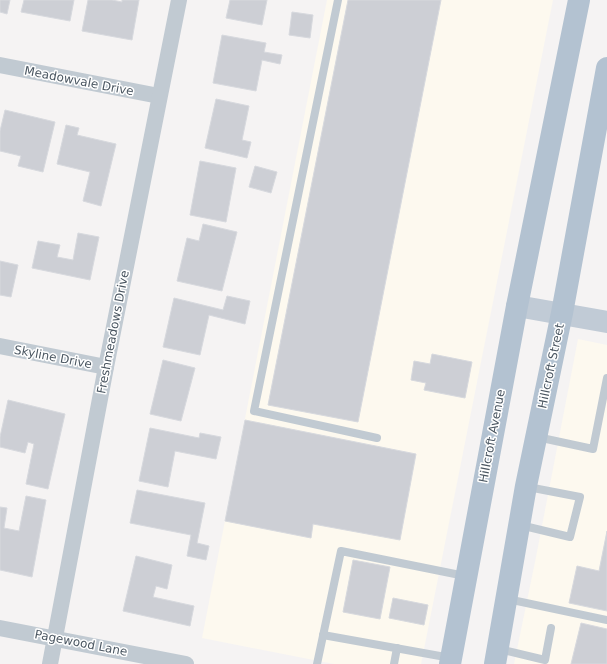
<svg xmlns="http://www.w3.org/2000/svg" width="607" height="664" font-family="'DejaVu Sans',sans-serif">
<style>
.commercial{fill:#fdf9ef}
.building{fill:#cdcfd5;stroke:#d7d9de}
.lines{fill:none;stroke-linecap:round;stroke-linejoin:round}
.lane{stroke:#c1cad2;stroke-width:8}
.street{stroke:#c1cad2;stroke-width:16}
.secondary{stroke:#c1cbd6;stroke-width:22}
.primary{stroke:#b3c2d1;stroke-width:22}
.labels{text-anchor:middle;stroke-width:3;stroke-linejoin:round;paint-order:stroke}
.street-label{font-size:12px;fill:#4a5661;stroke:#fff}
</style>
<rect width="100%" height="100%" fill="#f5f3f3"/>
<g class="commercial">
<path d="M 327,0 L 553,0 L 421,664 L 334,664 L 202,638 Z"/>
<path d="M 578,339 L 607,345 L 607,664 L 514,664 L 536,557 Z"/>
</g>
<g class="building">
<path d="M 0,0 L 10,0 L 7,14 L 0,12 Z"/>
<path d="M 24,0 L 74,0 L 70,21 L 21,12 Z"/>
<path d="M 88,0 L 112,0 L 122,2 L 122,0 L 139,0 L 132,40 L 82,31 Z"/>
<path d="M 230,0 L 267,0 L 262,25 L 226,18 Z"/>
<path d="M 348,0 L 441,0 L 358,422 L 268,405 Z"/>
<path d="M 292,12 L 313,15 L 310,38 L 289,35 Z"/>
<path d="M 222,35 L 266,43 L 264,52 L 282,55 L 280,64 L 262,60 L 256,91 L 213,83 Z"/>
<path d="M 216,99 L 249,106 L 242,140 L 251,142 L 247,158 L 205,148 Z"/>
<path d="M 5,110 L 55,122 L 43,172 L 18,166 L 21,156 L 0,151 L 0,131 Z"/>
<path d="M 66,125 L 79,128 L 77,135 L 116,144 L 101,206 L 83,201 L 90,172 L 57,164 Z"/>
<path d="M 200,161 L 236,168 L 226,222 L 190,215 Z"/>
<path d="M 255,166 L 277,172 L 271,193 L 249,187 Z"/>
<path d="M 203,224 L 237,232 L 222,291 L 177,281 L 187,238 L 199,241 Z"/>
<path d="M 78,233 L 99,237 L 90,280 L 32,268 L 38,241 L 60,245 L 57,257 L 73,260 Z"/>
<path d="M 0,261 L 18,265 L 11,297 L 0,295 Z"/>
<path d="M 227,296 L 250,301 L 245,324 L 209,315 L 200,355 L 163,347 L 174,298 L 223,310 Z"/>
<path d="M 432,354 L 472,362 L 465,398 L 424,390 L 426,383 L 411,380 L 414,361 L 430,364 Z"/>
<path d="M 163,360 L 195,368 L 181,421 L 150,414 Z"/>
<path d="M 8,400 L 65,414 L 48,489 L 26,484 L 34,444 L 28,442 L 25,453 L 0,447 L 0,437 Z"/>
<path d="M 245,420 L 416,454 L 400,540 L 313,524 L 311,538 L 225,521 Z"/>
<path d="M 150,428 L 199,438 L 200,433 L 221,437 L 216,459 L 175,451 L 168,487 L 139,481 Z"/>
<path d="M 137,490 L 205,503 L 197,543 L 209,546 L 206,560 L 187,556 L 191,535 L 130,523 Z"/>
<path d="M 26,496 L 46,500 L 32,577 L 0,570 L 0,507 L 7,508 L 4,528 L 19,531 Z"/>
<path d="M 607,531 L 607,611 L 569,603 L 577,566 L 599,571 Z"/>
<path d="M 136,556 L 172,565 L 167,589 L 156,586 L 153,597 L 194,606 L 190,626 L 123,611 Z"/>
<path d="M 353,560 L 390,567 L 380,619 L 343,612 Z"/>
<path d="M 393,598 L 428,605 L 424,625 L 389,618 Z"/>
<path d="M 581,623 L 607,629 L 607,664 L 571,664 Z"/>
</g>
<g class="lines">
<g class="lane">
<path d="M 338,0 L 254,411 L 377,438"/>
<path d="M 537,437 L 593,449 L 607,378"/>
<path d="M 520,525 L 570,537 L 580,497 L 528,487"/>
<path d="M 507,599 L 607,620"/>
<path d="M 323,635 L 451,658"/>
<path d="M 499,649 L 545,660 L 551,628"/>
<path d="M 317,664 L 341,551 L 465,576"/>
<path d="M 394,664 L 397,648"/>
</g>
<g class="street">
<path d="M 0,65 L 159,96"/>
<path d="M 0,346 L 106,367"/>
<path d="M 0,628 L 186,664"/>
<path d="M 50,664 L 106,367 L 179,0"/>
</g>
<path class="secondary" d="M 517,306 L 607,322"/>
<g class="primary">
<path d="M 450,664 L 517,306 L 579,0"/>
<path d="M 495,664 L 526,486 L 562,313 L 607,68"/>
</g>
</g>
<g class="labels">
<g class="street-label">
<text transform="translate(79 81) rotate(11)" y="4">Meadowvale Drive</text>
<text transform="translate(113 332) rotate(-79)" y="4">Freshmeadows Drive</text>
<text transform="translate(53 357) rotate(11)" y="4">Skyline Drive</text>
<text transform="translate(551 366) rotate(-78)" y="4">Hillcroft Street</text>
<text transform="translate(492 436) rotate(-79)" y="4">Hillcroft Avenue</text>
<text transform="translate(81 643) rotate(11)" y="4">Pagewood Lane</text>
</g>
</g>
</svg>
